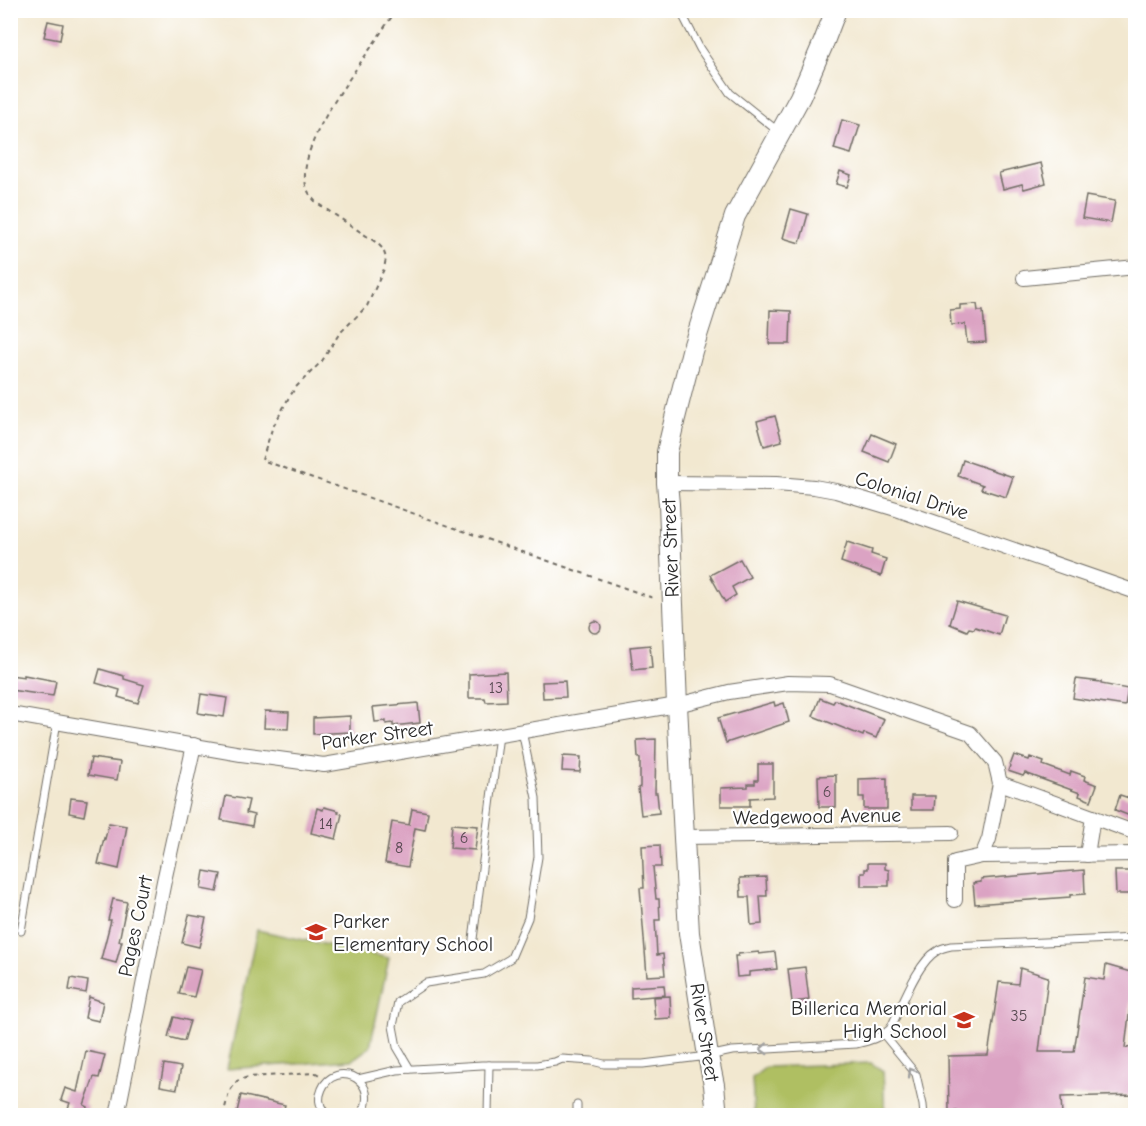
<svg xmlns="http://www.w3.org/2000/svg" width="1146" height="1126" font-family="'Comic Neue',sans-serif">
<style>
.green{fill:#afbf62;stroke:#6d7546;stroke-width:1.5}
.building{fill:#dba3c3}
.lines{fill:none;stroke-linecap:round;stroke-linejoin:round}
.service-casing{stroke:#716d65;stroke-width:9}
.minor-casing{stroke:#716d65;stroke-width:16}
.secondary-casing{stroke:#716d65;stroke-width:22}
.path{stroke:#716d65;stroke-width:2;stroke-dasharray:4.5 4.5;stroke-linecap:butt}
.service{stroke:#fff;stroke-width:7}
.minor{stroke:#fff;stroke-width:14}
.secondary{stroke:#fff;stroke-width:20}
.oneway{stroke:#a0a0a0}
.labels{text-anchor:middle;stroke-width:4.5;stroke-linejoin:round;paint-order:stroke}
.number-label{font-size:16px;fill:#574951}
.street-label{font-size:20px;fill:#2b2b2b;stroke:#fff}
.poi-label{font-size:20px;fill:#2b2b2b;stroke:#fff;text-anchor:start}
</style>
<rect width="100%" height="100%" fill="#fff"/>
<filter id="ink" filterUnits="userSpaceOnUse"><feTurbulence type="fractalNoise" baseFrequency=".0167" numOctaves="2"/><feDisplacementMap in="SourceGraphic" scale="12" xChannelSelector="R" yChannelSelector="G"/><feConvolveMatrix kernelMatrix="1 2 1 2 8 2 1 2 1" color-interpolation-filters="sRGB"/></filter>
<filter id="wash" filterUnits="userSpaceOnUse"><feTurbulence type="fractalNoise" baseFrequency=".008" numOctaves="4" result="noise"/><feDisplacementMap in="SourceGraphic" scale="24" xChannelSelector="R" yChannelSelector="G"/><feGaussianBlur stdDeviation="1.35" result="paint"/><feColorMatrix in="noise" values="0 0 0 0 0 0 0 0 0 0 0 0 0 0 0 0 0 1.4 0 .05"/><feComposite in="paint" operator="in"/></filter>
<g filter="url(#wash)">
<rect width="100%" height="100%" fill="#f2e8d0"/>
<g class="green">
<path d="M 257,930 L 389,958 L 370,1047 L 352,1060 L 227,1069 Z"/>
<path d="M 871,1063 L 883,1071 L 885,1115 L 754,1115 L 752,1078 L 766,1067 Z"/>
</g>
<g id="blocks">
<g class="building">
<path d="M 48,21 L 63,24 L 60,40 L 44,37 Z"/>
<path d="M 842,120 L 860,125 L 851,154 L 834,149 Z"/>
<path d="M 1041,163 L 1046,183 L 1024,189 L 1022,184 L 1003,189 L 999,173 Z"/>
<path d="M 840,171 L 851,175 L 847,187 L 836,184 Z"/>
<path d="M 1086,196 L 1115,201 L 1111,223 L 1082,218 Z"/>
<path d="M 791,209 L 808,214 L 800,243 L 783,238 Z"/>
<path d="M 977,304 L 978,311 L 983,311 L 986,342 L 967,343 L 965,324 L 951,325 L 950,310 L 960,309 L 960,305 Z"/>
<path d="M 770,310 L 791,311 L 790,344 L 769,344 Z"/>
<path d="M 775,416 L 782,441 L 764,446 L 757,421 Z"/>
<path d="M 872,434 L 896,444 L 889,462 L 864,452 Z"/>
<path d="M 963,460 L 1013,477 L 1006,497 L 981,489 L 983,485 L 958,476 Z"/>
<path d="M 847,542 L 872,550 L 871,554 L 886,559 L 881,576 L 841,562 Z"/>
<path d="M 740,559 L 750,577 L 732,587 L 736,595 L 725,602 L 710,575 Z"/>
<path d="M 957,601 L 1005,615 L 999,635 L 975,627 L 974,629 L 969,628 L 967,631 L 950,624 Z"/>
<circle cx="595" cy="627" r="6"/>
<path d="M 650,645 L 652,668 L 633,670 L 630,647 Z"/>
<path d="M 100,669 L 124,676 L 124,679 L 144,685 L 138,703 L 118,697 L 120,690 L 96,683 Z"/>
<path d="M 506,672 L 507,701 L 486,702 L 485,698 L 469,698 L 469,674 Z"/>
<path d="M 10,675 L 24,677 L 24,675 L 56,681 L 53,696 L 10,690 Z"/>
<path d="M 1076,679 L 1101,682 L 1101,684 L 1128,689 L 1125,706 L 1073,698 Z"/>
<path d="M 565,681 L 566,697 L 543,698 L 542,682 Z"/>
<path d="M 201,694 L 227,698 L 224,717 L 198,713 Z"/>
<path d="M 820,698 L 833,703 L 835,700 L 884,719 L 876,738 L 864,733 L 863,736 L 813,716 Z"/>
<path d="M 774,702 L 775,706 L 784,703 L 789,722 L 726,743 L 718,718 Z"/>
<path d="M 418,703 L 420,723 L 393,726 L 393,723 L 386,724 L 386,721 L 375,722 L 373,707 Z"/>
<path d="M 265,711 L 289,712 L 288,729 L 264,728 Z"/>
<path d="M 350,716 L 350,732 L 313,734 L 313,718 Z"/>
<path d="M 656,739 L 655,793 L 657,793 L 659,813 L 641,815 L 638,788 L 640,787 L 640,758 L 638,758 L 637,740 Z"/>
<path d="M 1014,755 L 1029,760 L 1030,757 L 1044,762 L 1043,765 L 1070,775 L 1071,771 L 1085,776 L 1084,780 L 1097,785 L 1091,801 L 1079,796 L 1080,793 L 1025,773 L 1023,776 L 1008,771 Z"/>
<path d="M 563,756 L 581,757 L 580,772 L 562,771 Z"/>
<path d="M 91,758 L 120,762 L 117,780 L 88,775 Z"/>
<path d="M 758,764 L 773,764 L 773,797 L 750,798 L 750,806 L 721,806 L 721,788 L 748,787 L 748,784 L 755,784 L 755,780 L 758,780 Z"/>
<path d="M 836,775 L 836,807 L 819,807 L 818,776 Z"/>
<path d="M 887,778 L 887,809 L 864,809 L 864,797 L 859,797 L 859,779 Z"/>
<path d="M 1120,795 L 1135,800 L 1130,816 L 1115,810 Z"/>
<path d="M 226,796 L 249,800 L 246,813 L 254,815 L 252,826 L 221,820 Z"/>
<path d="M 911,796 L 935,796 L 934,810 L 911,810 Z"/>
<path d="M 71,798 L 87,800 L 84,816 L 69,813 Z"/>
<path d="M 324,807 L 339,811 L 338,813 L 342,814 L 336,839 L 311,833 L 317,808 L 323,810 Z"/>
<path d="M 412,809 L 428,812 L 425,830 L 415,828 L 408,867 L 385,863 L 392,822 L 409,825 Z"/>
<path d="M 109,823 L 127,826 L 119,869 L 98,864 L 104,838 L 105,839 Z"/>
<path d="M 452,824 L 478,826 L 475,850 L 450,848 Z"/>
<path d="M 660,845 L 661,867 L 653,867 L 656,899 L 659,899 L 660,920 L 655,920 L 657,955 L 663,954 L 665,975 L 647,976 L 640,888 L 644,888 L 642,846 Z"/>
<path d="M 868,863 L 885,863 L 885,869 L 889,870 L 889,886 L 861,886 L 861,873 L 865,873 L 865,869 L 868,869 Z"/>
<path d="M 1084,870 L 1085,894 L 1070,895 L 1070,897 L 975,904 L 973,883 L 981,882 L 981,879 Z"/>
<path d="M 204,871 L 221,874 L 217,892 L 201,889 Z"/>
<path d="M 1115,871 L 1136,871 L 1136,894 L 1116,894 Z"/>
<path d="M 766,877 L 767,896 L 760,896 L 762,924 L 751,925 L 749,897 L 741,897 L 740,878 Z"/>
<path d="M 113,899 L 127,902 L 119,941 L 122,941 L 116,963 L 101,959 L 111,920 L 108,920 Z"/>
<path d="M 189,915 L 206,918 L 199,947 L 182,943 Z"/>
<path d="M 759,952 L 759,954 L 775,952 L 777,969 L 749,972 L 749,976 L 737,977 L 735,956 L 738,956 L 738,954 Z"/>
<path d="M 1106,965 L 1134,973 L 1125,1048 L 1136,1047 L 1136,1095 L 1061,1097 L 1062,1116 L 958,1116 L 957,1111 L 949,1112 L 948,1056 L 988,1055 L 999,982 L 1018,984 L 1020,968 L 1048,977 L 1039,1052 L 1074,1052 L 1085,977 L 1104,980 Z"/>
<path d="M 186,967 L 201,970 L 194,997 L 179,994 Z"/>
<path d="M 805,967 L 809,1000 L 792,1002 L 788,969 Z"/>
<path d="M 71,978 L 88,981 L 86,993 L 69,990 Z"/>
<path d="M 664,985 L 665,995 L 631,998 L 631,987 Z"/>
<path d="M 670,996 L 671,1018 L 655,1019 L 653,997 Z"/>
<path d="M 89,997 L 103,1002 L 99,1021 L 85,1018 Z"/>
<path d="M 174,1017 L 190,1021 L 184,1041 L 168,1037 Z"/>
<path d="M 86,1051 L 105,1055 L 99,1078 L 94,1077 L 84,1105 L 88,1107 L 85,1116 L 65,1116 L 70,1103 L 61,1100 L 65,1088 L 77,1092 Z"/>
<path d="M 164,1064 L 181,1067 L 177,1089 L 160,1086 Z"/>
<path d="M 241,1095 L 285,1105 L 282,1116 L 236,1116 Z"/>
</g>
</g>
</g>
<g filter="url(#ink)">
<use href="#blocks" fill-opacity="0" stroke="#716d65" stroke-width="1.5"/>
<g class="lines">
<defs>
<g id="service">
<path d="M 680,10 L 700,49 L 730,93 L 779,132"/>
<path d="M 21,931 L 57,722"/>
<path d="M 472,947 L 499,735"/>
<path d="M 884,1035 L 916,1074 L 923,1105 L 924,1116"/>
<path d="M 410,1069 L 397,1047 L 393,1026 L 398,1002 L 426,983 L 484,974 L 511,958 L 528,918 L 538,857 L 536,798 L 522,731"/>
<path d="M 358,1079 L 397,1070 L 482,1065 L 537,1065 L 555,1062 L 562,1059 L 592,1061 L 604,1064 L 643,1064 L 708,1056 L 732,1051 L 856,1044 C 869,1041 880,1038 890,1029 C 901,1008 917,962 937,951 C 941,948 946,947 951,946 L 1136,938"/>
<path d="M 577,1105 L 577,1116"/>
<path d="M 328,1116 C 322,1111 318,1102 320,1095 C 328,1061 372,1073 366,1103 C 366,1107 362,1112 360,1116"/>
<path d="M 488,1116 L 489,1065"/>
</g>
<g id="minor">
<path d="M 1024,278 L 1136,267"/>
<path d="M 667,483 L 776,484 L 814,487 L 836,491 L 896,509 L 1136,592"/>
<path d="M 10,714 L 241,754 L 324,765 L 677,705 L 729,692 L 788,683 L 830,684 L 970,733 L 995,762 L 1000,783 L 989,839 L 982,856"/>
<path d="M 1000,783 L 1136,833"/>
<path d="M 684,837 L 951,833"/>
<path d="M 1087,855 L 1093,817"/>
<path d="M 955,900 L 955,862 L 982,856 L 1136,854"/>
<path d="M 117,1116 L 164,881 L 194,745"/>
</g>
<path id="secondary" d="M 717,1116 L 714,1085 L 708,1056 L 689,933 L 677,705 L 669,504 L 667,483 L 667,452 L 675,418 L 692,351 L 735,216 L 800,97 L 823,44 L 836,10"/>
</defs>
<use href="#service" class="service-casing"/>
<use href="#minor" class="minor-casing"/>
<use href="#secondary" class="secondary-casing"/>
<g class="path">
<path d="M 397,10 C 385,25 376,41 365,56 C 346,84 314,127 307,161 C 303,178 304,191 317,203 L 377,243 L 383,249 L 386,258 L 384,269 L 367,306 L 339,334 L 322,361 L 296,387 L 288,399 L 272,429 L 262,460 L 656,599"/>
<path d="M 223,1116 L 229,1092 L 237,1081 L 248,1077 L 316,1073 L 321,1076"/>
</g>
<use href="#service" class="service"/>
<use href="#minor" class="minor"/>
<use href="#secondary" class="secondary"/>
</g>
<defs><path id="oneway-chevron" d="M-2-3.5L2.5 0L-2 3.5" fill="none" stroke-width="1.6" stroke-linecap="round" stroke-linejoin="round" transform="scale(1.5)"/></defs>
<g class="oneway">
<use href="#oneway-chevron" transform="translate(764 1049) rotate(177)"/>
<use href="#oneway-chevron" transform="translate(912 1072) rotate(-121)"/>
</g>
</g>
<defs>
<symbol id="school-bare" viewBox="-9 -9 18 18"><path d="M0-5L7-2L0 1L-7-2ZM-4 1L0 2.5L4 1V4Q0 6-4 4Z" fill="#c8321e" stroke="#fff" stroke-width="2.5" paint-order="stroke"/></symbol>
</defs>
<g fill-rule="evenodd">
<use href="#school-bare" x="301" y="917" width="30" height="30"/>
<use href="#school-bare" x="949" y="1005" width="30" height="30"/>
</g>
<g class="labels">
<g class="number-label">
<text x="496" y="693">13</text>
<text x="827" y="797">6</text>
<text x="326" y="829">14</text>
<text x="464" y="843">6</text>
<text x="399" y="853">8</text>
<text x="1019" y="1021">35</text>
</g>
<g class="street-label">
<text transform="translate(912 495) rotate(18)" y="7">Colonial Drive</text>
<text transform="translate(670 548) rotate(-92)" y="7">River Street</text>
<text transform="translate(377 735) rotate(-8)" y="7">Parker Street</text>
<text transform="translate(817 816) rotate(-1)" y="7">Wedgewood Avenue</text>
<text transform="translate(135 926) rotate(-78)" y="7">Pages Court</text>
<text transform="translate(705 1032) rotate(81)" y="7">River Street</text>
</g>
<g class="poi-label">
<text x="333" y="928">Parker<tspan x="333" dy="23">Elementary School</tspan></text>
<text x="947" y="1015" text-anchor="end">Billerica Memorial<tspan x="947" dy="23">High School</tspan></text>
</g>
</g>
<rect width="1146" height="1126" fill="none" stroke="#fff" stroke-width="36"/>
</svg>
